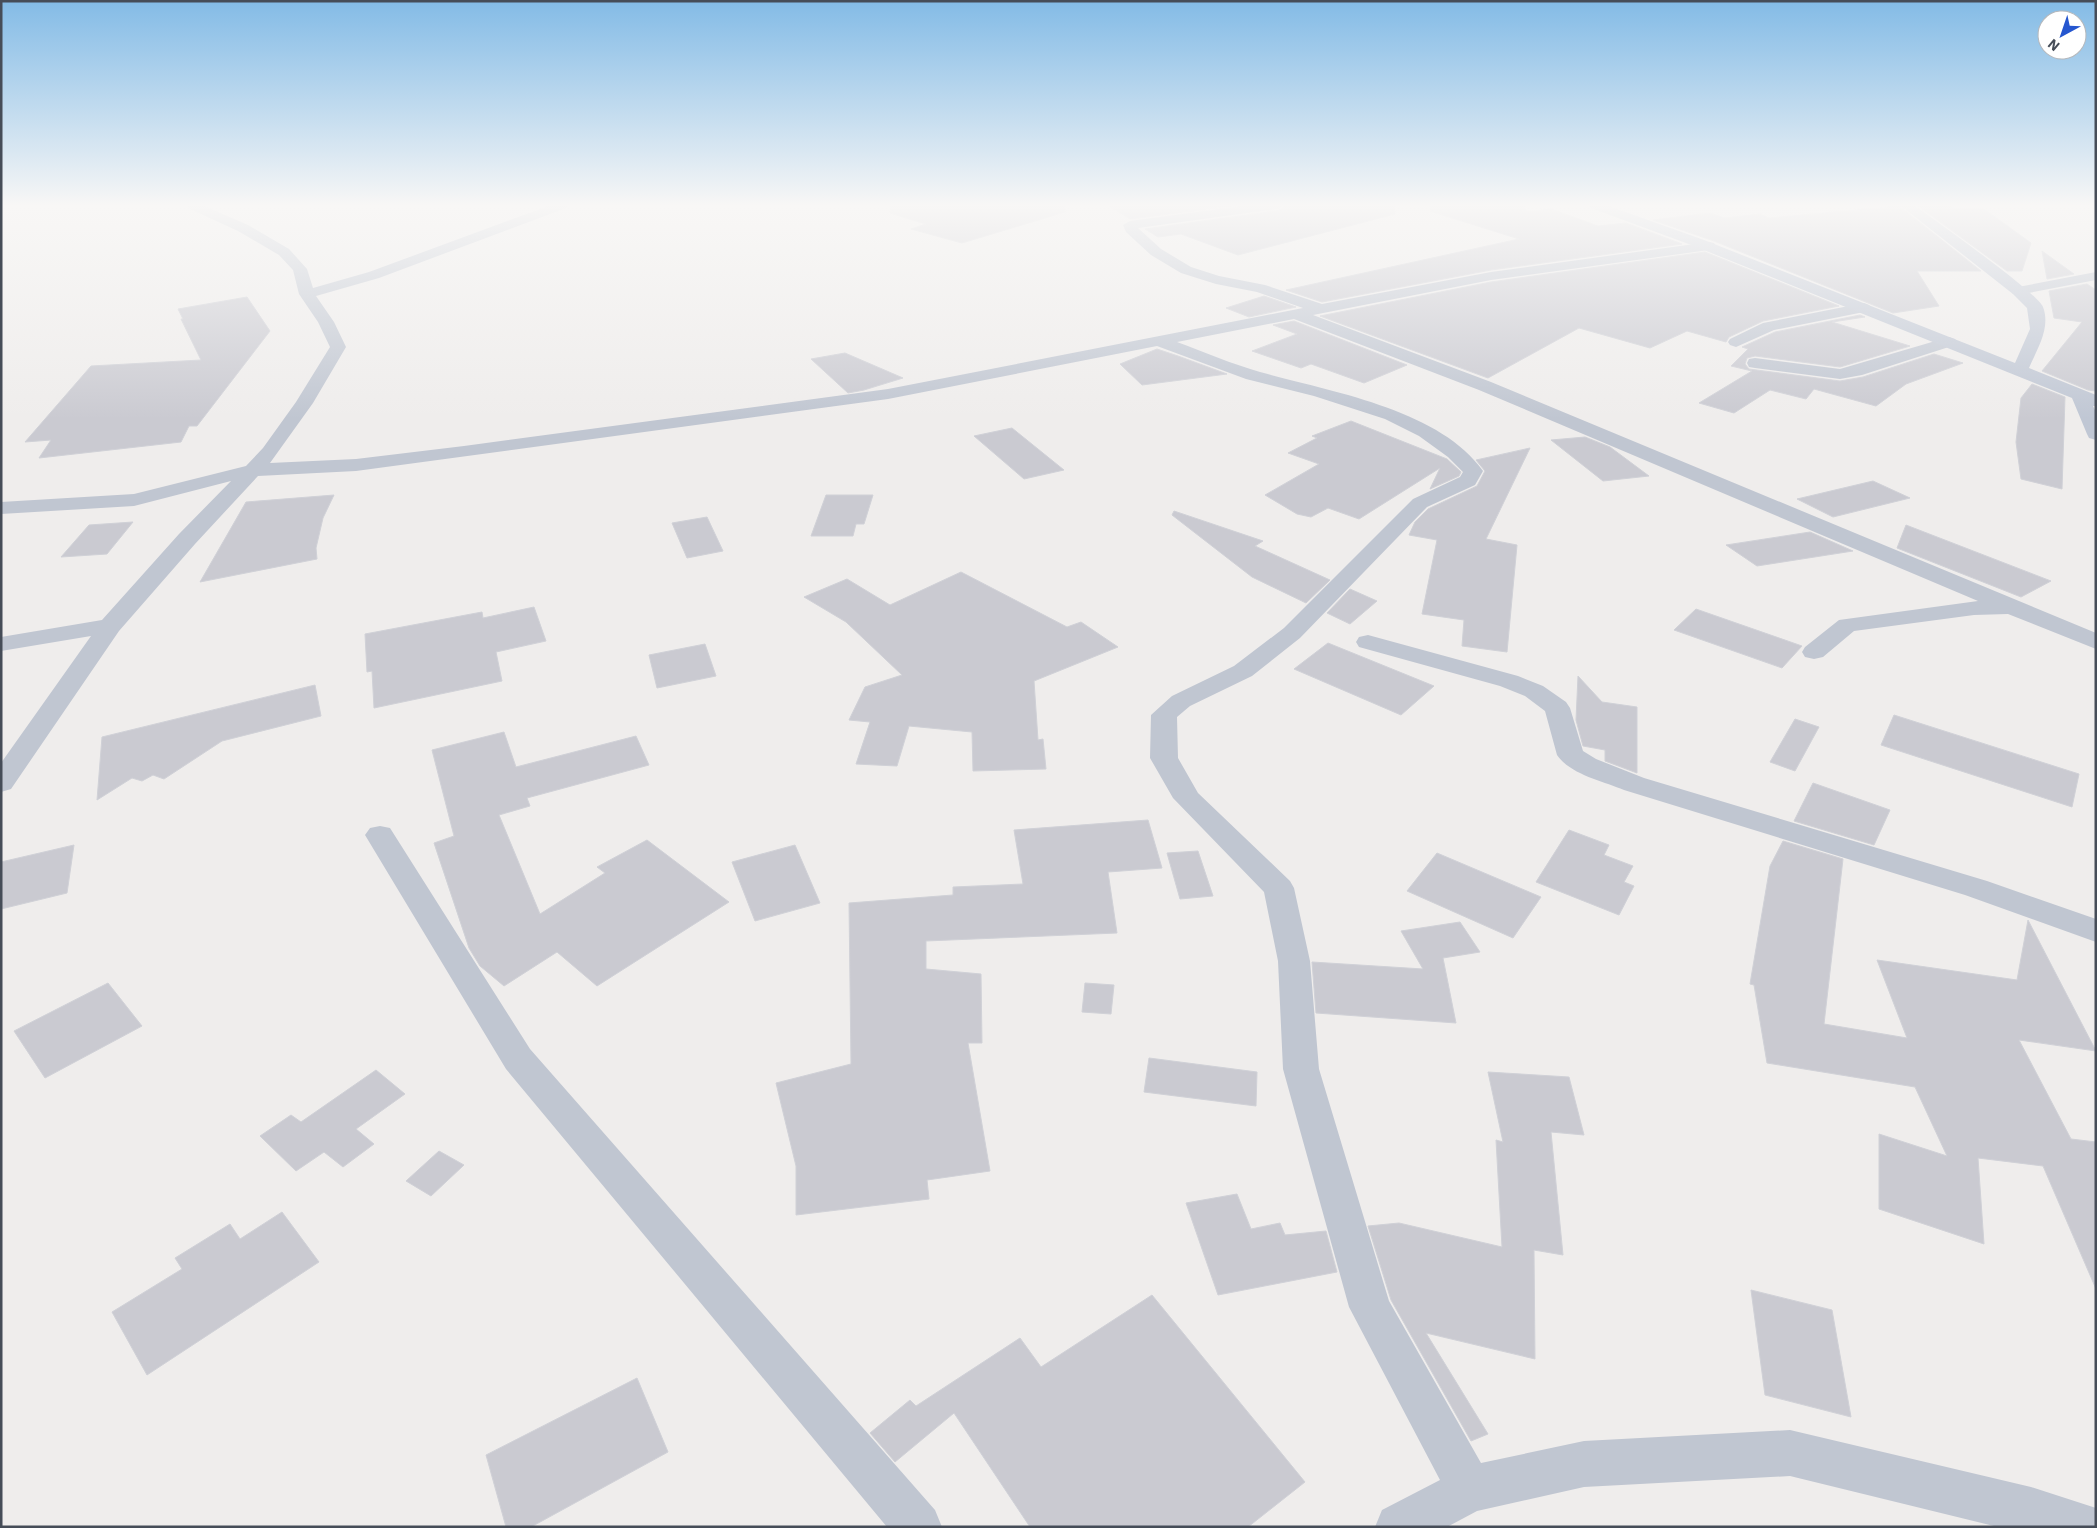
<svg xmlns="http://www.w3.org/2000/svg" width="2097" height="1528" font-family="'IBM Plex Sans',sans-serif">
<style>
.building{fill:#cacad1;stroke:#d0d1d7}
.lines{fill:none;stroke-linecap:round;stroke-linejoin:round}
.street{fill:#c0c6d1;fill-rule:evenodd}
.secondary{fill:#c0c7d4;fill-rule:evenodd}
</style>
<rect width="100%" height="100%" fill="#efedec"/>
<g class="building">
<path d="M 891,205 L 1064,205 L 1065,212 L 962,243 L 911,229 L 926,224 L 890,213 Z"/>
<path d="M 1107,205 L 1238,205 L 1130,219 Z"/>
<path d="M 1284,205 L 1394,205 L 1395,214 L 1238,255 L 1181,234 L 1158,237 L 1145,229 L 1276,211 L 1282,209 Z"/>
<path d="M 1431,205 L 1525,205 L 1526,212 L 1551,209 L 1598,226 L 1626,223 L 1682,244 L 1491,270 L 1322,302 L 1286,290 L 1519,239 L 1430,211 Z"/>
<path d="M 1917,205 L 1946,205 L 1954,208 L 1984,209 L 2031,243 L 2022,271 L 2007,271 Z"/>
<path d="M 1899,206 L 1981,271 L 1917,271 L 1939,306 L 1893,313 L 1714,241 L 1653,220 L 1710,213 L 1725,218 L 1760,214 L 1769,218 Z"/>
<path d="M 2042,251 L 2074,274 L 2047,279 Z"/>
<path d="M 1705,252 L 1839,306 L 1763,321 L 1729,337 L 1726,342 L 1687,331 L 1650,348 L 1579,328 L 1488,378 L 1320,316 L 1491,282 Z"/>
<path d="M 2087,284 L 2096,290 L 2096,391 L 2088,390 L 2042,371 L 2082,322 L 2054,318 L 2049,291 Z"/>
<path d="M 1264,296 L 1296,307 L 1249,317 L 1226,308 Z"/>
<path d="M 247,297 L 270,331 L 197,426 L 189,426 L 181,442 L 39,458 L 51,440 L 25,442 L 91,366 L 201,360 L 181,319 L 183,319 L 178,309 Z"/>
<path d="M 1860,315 L 1865,317 L 1832,322 L 1910,346 L 1840,367 L 1755,356 L 1747,358 L 1745,364 L 1749,369 L 1840,381 L 1863,377 L 1934,354 L 1963,363 L 1906,384 L 1876,406 L 1814,389 L 1806,399 L 1770,390 L 1734,413 L 1699,403 L 1752,371 L 1731,366 L 1748,349 L 1742,347 L 1775,332 Z"/>
<path d="M 1294,321 L 1407,365 L 1364,383 L 1311,364 L 1301,368 L 1252,351 L 1297,334 L 1273,325 Z"/>
<path d="M 1157,349 L 1178,356 L 1227,374 L 1142,385 L 1120,364 Z"/>
<path d="M 845,353 L 903,378 L 864,390 L 848,393 L 811,359 Z"/>
<path d="M 2032,384 L 2065,397 L 2062,489 L 2021,479 L 2016,442 L 2021,398 Z"/>
<path d="M 1351,421 L 1447,459 L 1461,472 L 1459,476 L 1430,489 L 1440,468 L 1359,519 L 1328,508 L 1311,517 L 1297,514 L 1265,495 L 1319,464 L 1288,453 L 1317,438 L 1312,436 Z"/>
<path d="M 1012,428 L 1064,470 L 1024,479 L 974,436 Z"/>
<path d="M 1585,437 L 1610,447 L 1649,476 L 1603,481 L 1551,440 Z"/>
<path d="M 1530,448 L 1486,539 L 1517,545 L 1507,652 L 1462,646 L 1464,620 L 1422,614 L 1437,540 L 1409,535 L 1415,522 L 1428,509 L 1477,486 L 1485,471 L 1476,460 Z"/>
<path d="M 1873,481 L 1910,498 L 1833,517 L 1797,499 Z"/>
<path d="M 334,495 L 323,518 L 316,548 L 317,559 L 200,582 L 246,502 Z"/>
<path d="M 826,495 L 873,495 L 864,524 L 856,524 L 853,536 L 811,536 Z"/>
<path d="M 1174,511 L 1263,541 L 1255,546 L 1330,580 L 1306,603 L 1252,577 L 1172,515 Z"/>
<path d="M 707,517 L 723,551 L 687,558 L 672,523 Z"/>
<path d="M 133,522 L 107,554 L 61,557 L 89,525 Z"/>
<path d="M 1906,525 L 2051,581 L 2021,597 L 1897,548 Z"/>
<path d="M 1810,532 L 1853,551 L 1757,566 L 1726,545 Z"/>
<path d="M 961,572 L 1067,627 L 1081,622 L 1118,647 L 1034,681 L 1038,740 L 1043,739 L 1046,769 L 973,771 L 972,732 L 909,726 L 897,766 L 856,764 L 870,722 L 849,720 L 865,687 L 902,675 L 846,622 L 804,597 L 847,579 L 890,605 Z"/>
<path d="M 1350,589 L 1377,601 L 1350,624 L 1327,613 Z"/>
<path d="M 534,607 L 546,641 L 496,652 L 502,681 L 374,708 L 372,671 L 367,672 L 365,634 L 482,612 L 483,618 Z"/>
<path d="M 1696,609 L 1802,646 L 1782,668 L 1674,630 Z"/>
<path d="M 1328,643 L 1434,686 L 1401,715 L 1294,669 Z"/>
<path d="M 705,644 L 716,676 L 657,688 L 649,655 Z"/>
<path d="M 1578,676 L 1602,702 L 1637,707 L 1637,773 L 1605,761 L 1605,750 L 1583,746 L 1576,720 Z"/>
<path d="M 315,685 L 321,716 L 222,741 L 164,779 L 153,775 L 142,781 L 132,778 L 97,800 L 102,737 Z"/>
<path d="M 1894,715 L 2079,774 L 2072,807 L 1881,745 Z"/>
<path d="M 1795,719 L 1819,727 L 1795,771 L 1770,762 Z"/>
<path d="M 504,732 L 516,767 L 636,736 L 649,765 L 527,798 L 530,806 L 499,815 L 540,914 L 605,873 L 597,867 L 647,840 L 729,902 L 597,986 L 557,952 L 504,986 L 480,966 L 469,948 L 434,843 L 454,836 L 432,750 Z"/>
<path d="M 1813,783 L 1890,810 L 1874,845 L 1794,821 Z"/>
<path d="M 1148,820 L 1162,868 L 1108,872 L 1117,933 L 926,941 L 926,969 L 981,974 L 982,1043 L 968,1043 L 990,1171 L 927,1180 L 929,1199 L 796,1215 L 796,1166 L 776,1083 L 851,1064 L 849,903 L 953,895 L 953,887 L 1023,884 L 1014,830 Z"/>
<path d="M 1569,830 L 1609,845 L 1604,855 L 1633,866 L 1624,882 L 1634,886 L 1619,915 L 1536,882 Z"/>
<path d="M 1783,841 L 1843,859 L 1824,1024 L 1907,1038 L 1877,960 L 2017,980 L 2028,920 L 2096,1051 L 2019,1040 L 2071,1139 L 2096,1142 L 2096,1289 L 2043,1166 L 1978,1158 L 1984,1244 L 1879,1209 L 1879,1134 L 1947,1156 L 1915,1087 L 1767,1063 L 1754,985 L 1750,984 L 1770,866 Z"/>
<path d="M 74,845 L 67,893 L 1,909 L 1,862 Z"/>
<path d="M 795,845 L 820,903 L 755,921 L 732,862 Z"/>
<path d="M 1198,851 L 1213,896 L 1180,899 L 1167,853 Z"/>
<path d="M 1437,853 L 1541,897 L 1513,938 L 1407,891 Z"/>
<path d="M 1460,922 L 1480,952 L 1443,958 L 1456,1023 L 1316,1013 L 1312,962 L 1423,969 L 1401,931 Z"/>
<path d="M 108,983 L 142,1026 L 45,1078 L 14,1031 Z"/>
<path d="M 1085,983 L 1114,985 L 1111,1014 L 1082,1012 Z"/>
<path d="M 1149,1058 L 1257,1072 L 1256,1106 L 1144,1092 Z"/>
<path d="M 376,1070 L 405,1094 L 356,1129 L 374,1144 L 343,1167 L 324,1152 L 296,1171 L 260,1136 L 291,1115 L 301,1122 Z"/>
<path d="M 1488,1072 L 1569,1077 L 1584,1135 L 1551,1132 L 1563,1255 L 1534,1250 L 1535,1359 L 1426,1333 L 1488,1434 L 1471,1441 L 1391,1300 L 1368,1226 L 1399,1223 L 1502,1247 L 1496,1140 L 1503,1142 Z"/>
<path d="M 439,1151 L 464,1165 L 431,1196 L 406,1181 Z"/>
<path d="M 1237,1194 L 1251,1229 L 1280,1223 L 1285,1235 L 1326,1231 L 1337,1272 L 1218,1295 L 1186,1203 Z"/>
<path d="M 282,1212 L 319,1262 L 147,1375 L 112,1312 L 182,1269 L 175,1258 L 230,1224 L 240,1239 Z"/>
<path d="M 1751,1290 L 1832,1310 L 1851,1417 L 1765,1395 Z"/>
<path d="M 1152,1295 L 1305,1482 L 1248,1527 L 1030,1527 L 954,1413 L 895,1462 L 870,1433 L 910,1400 L 916,1406 L 1020,1338 L 1041,1367 Z"/>
<path d="M 637,1378 L 668,1452 L 531,1527 L 506,1527 L 486,1455 Z"/>
</g>
<g class="lines">
<g class="street">
<path d="M 186,205 L 202,205 L 248,225 L 289,249 L 307,269 L 313,288 L 369,272 L 551,205 L 568,205 L 566,208 L 379,278 L 316,296 L 334,322 L 346,347 L 313,403 L 270,463 L 356,459 L 464,446 L 888,389 L 1303,308 L 1257,292 L 1216,284 L 1181,273 L 1151,255 L 1126,232 L 1123,225 L 1130,221 L 1250,205 L 1282,205 L 1280,208 L 1276,209 L 1138,228 L 1161,249 L 1191,267 L 1219,276 L 1265,285 L 1322,304 L 1491,272 L 1709,242 L 1714,243 L 1716,246 L 1709,250 L 1491,280 L 1313,315 L 1491,382 L 2096,633 L 2096,649 L 2008,614 L 1974,615 L 1854,631 L 1823,657 L 1814,659 L 1805,657 L 1802,652 L 1805,647 L 1839,620 L 1978,601 L 1479,390 L 1294,319 L 1177,342 C 1204,352 1232,364 1260,372 C 1328,391 1440,409 1483,471 L 1475,485 L 1427,507 L 1300,638 L 1252,676 L 1190,706 L 1177,717 L 1178,758 L 1198,793 L 1290,881 L 1294,888 L 1310,961 L 1319,1069 L 1389,1301 L 1481,1463 L 1584,1441 L 1790,1430 L 2031,1487 L 2096,1508 L 2096,1527 L 1998,1527 L 1790,1476 L 1584,1487 L 1477,1511 L 1447,1527 L 1375,1527 L 1382,1510 L 1440,1480 L 1349,1307 L 1283,1069 L 1278,961 L 1264,892 L 1173,798 L 1150,758 L 1151,715 L 1172,696 L 1234,666 L 1284,628 L 1413,499 L 1460,477 L 1463,472 L 1448,457 L 1419,436 L 1385,419 L 1314,396 L 1246,379 L 1157,346 L 888,399 L 356,471 L 258,476 L 195,544 L 119,631 L 11,789 L 1,792 L 1,763 L 91,636 L 1,651 L 1,637 L 102,620 L 179,534 L 231,481 L 134,506 L 1,514 L 1,502 L 134,494 L 246,466 L 263,448 L 296,402 L 330,347 L 318,322 L 299,294 L 293,270 L 279,255 L 238,231 L 188,208 Z"/>
<path d="M 2096,272 L 2096,280 L 2018,295 L 2013,294 L 2011,291 L 2013,288 L 2018,287 Z"/>
<path d="M 1864,303 L 1869,305 L 1872,308 L 1869,311 L 1774,330 L 1736,347 L 1730,345 L 1728,342 L 1730,339 L 1763,323 Z"/>
<path d="M 1949,337 L 1955,339 L 1957,342 L 1955,345 L 1862,375 L 1840,379 L 1755,368 L 1749,367 L 1747,363 L 1749,359 L 1755,358 L 1840,369 Z"/>
<path d="M 1368,635 L 1518,676 L 1543,686 L 1566,702 L 1570,708 L 1583,751 L 1596,759 L 1644,778 L 1987,881 L 2096,919 L 2096,942 L 1965,895 L 1624,790 C 1603,781 1571,775 1557,755 L 1545,711 L 1525,696 L 1500,686 L 1359,647 L 1356,642 L 1359,637 Z"/>
<path d="M 380,826 L 390,828 L 530,1049 L 935,1510 L 942,1527 L 887,1527 L 506,1069 L 365,835 L 370,828 Z"/>
</g>
<path class="secondary" d="M 1589,205 L 1606,205 L 1704,240 L 2015,363 L 2030,329 L 2027,308 L 2013,294 L 1900,205 L 1914,205 C 1933,219 2037,292 2043,307 C 2051,328 2037,349 2029,368 L 2096,395 L 2096,406 L 2093,406 L 2096,412 L 2096,440 L 2089,438 L 2087,434 L 2072,398 L 1694,246 L 1591,208 Z"/>
</g>
<linearGradient id="sky" x2="0" y2="1"><stop stop-color="#83bbe6"/><stop offset="0.49" stop-color="#f8f7f6"/><stop offset="1" stop-color="#f8f7f6" stop-opacity="0"/></linearGradient>
<rect width="2097" height="419" fill="url(#sky)"/>
<rect width="2097" height="1528" fill="none" stroke="#464d58" stroke-width="5"/>
<g transform="translate(2062 35) rotate(220)"><circle r="24" fill="#ffffff" stroke="#b5b8bc"/>
<path d="M0-4L9 19L0 12L-9 19Z" fill="#2556cf"/>
<text y="-8" font-size="14" font-weight="bold" text-anchor="middle" fill="#464d58">N</text>
</g>
</svg>
